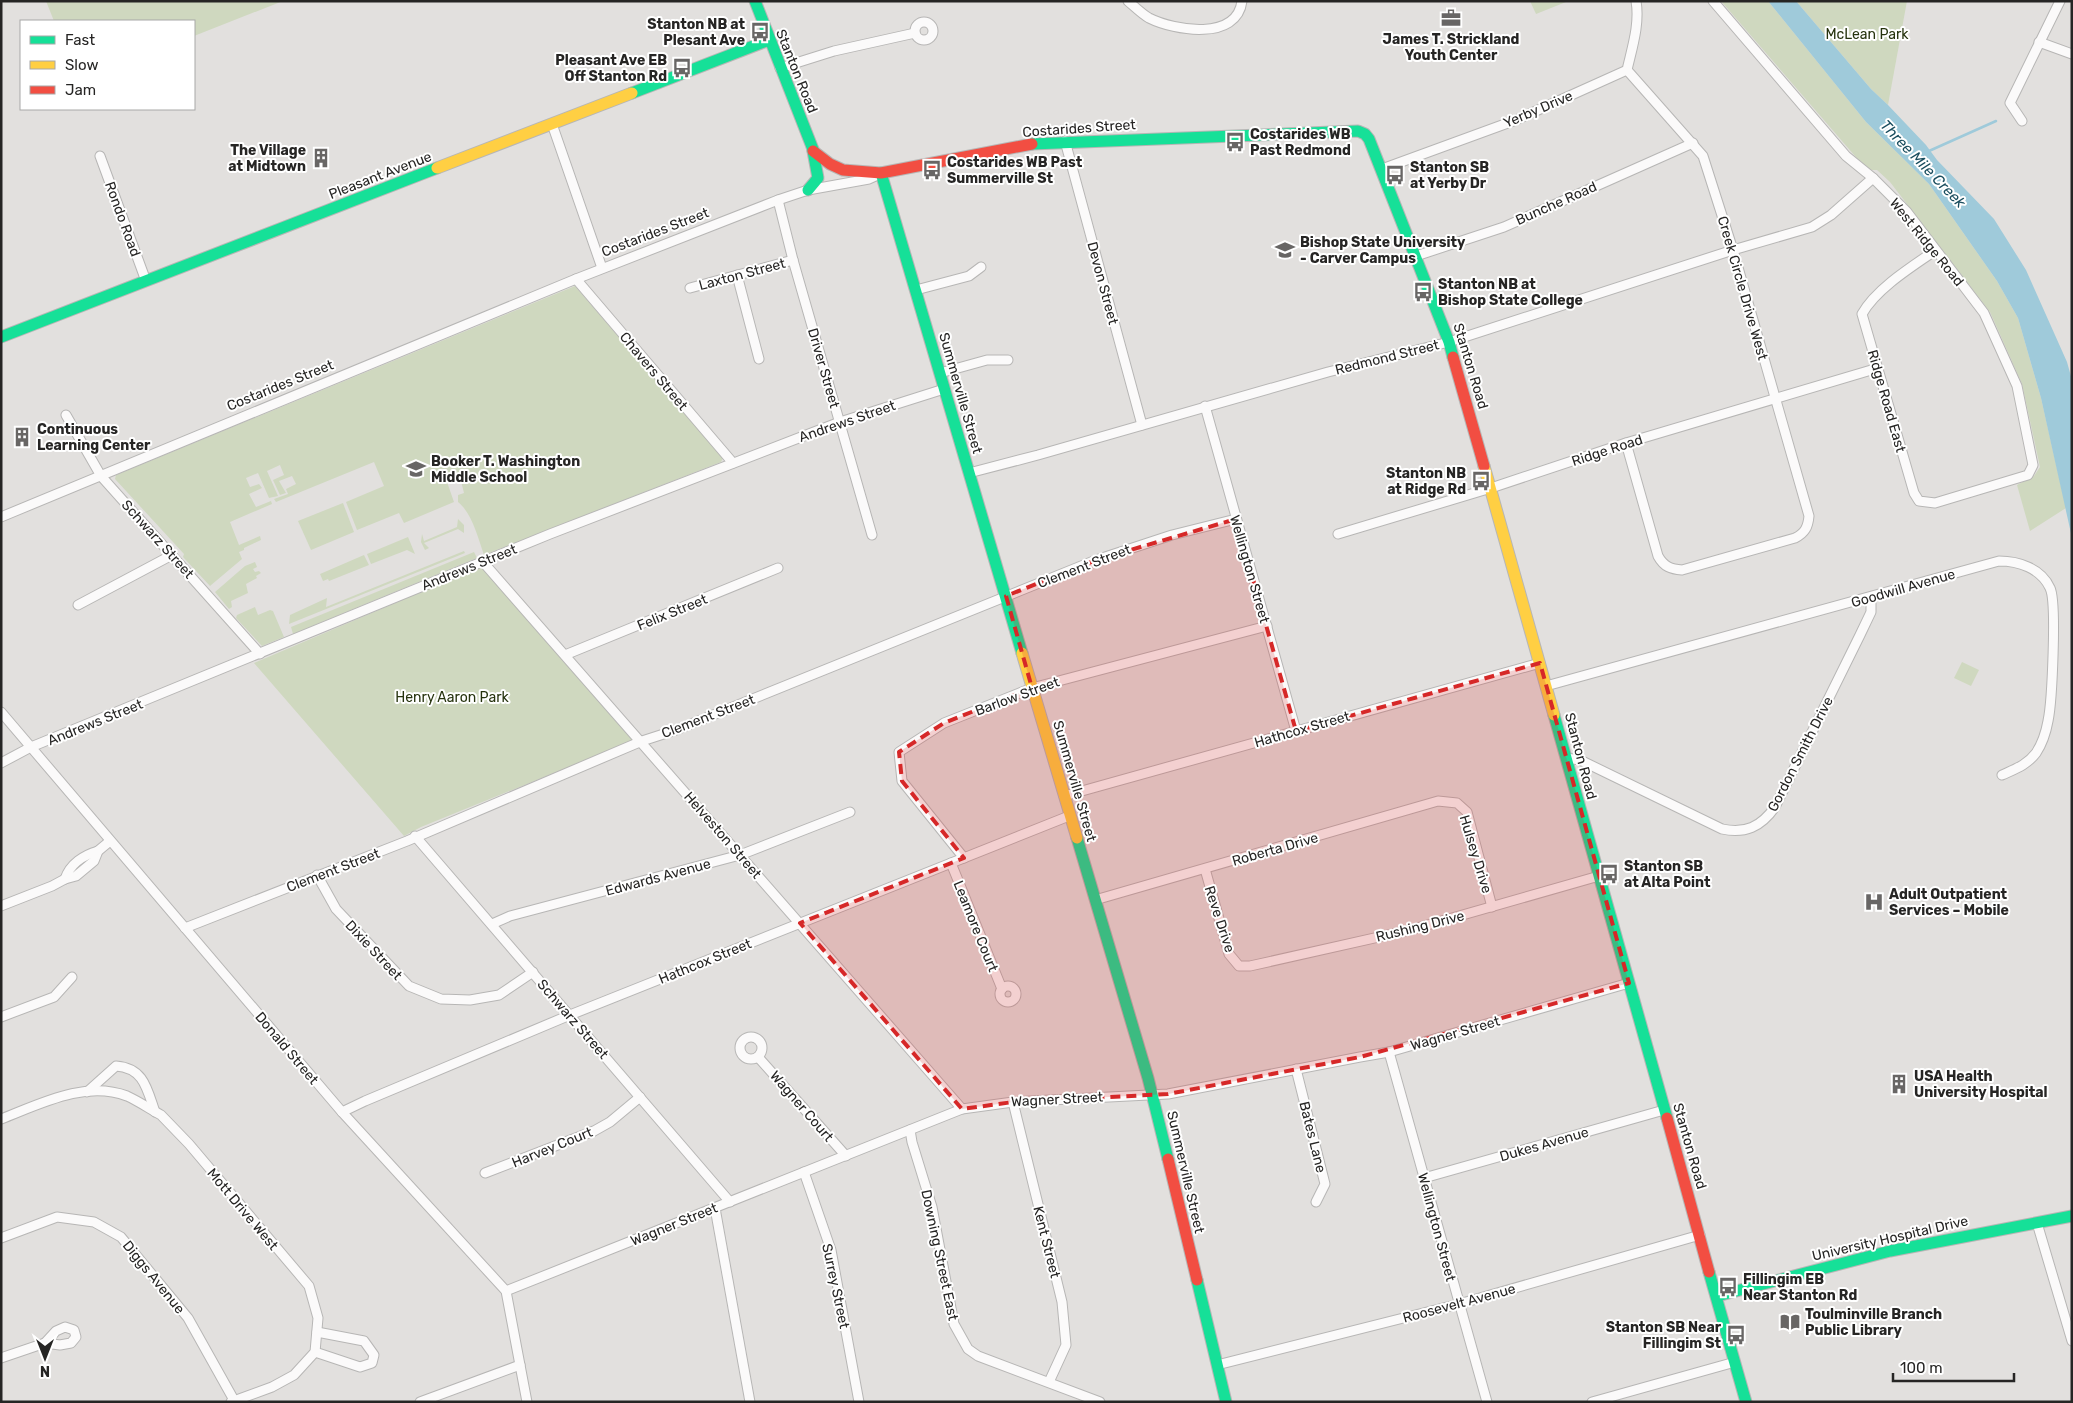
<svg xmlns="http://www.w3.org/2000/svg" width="2073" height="1403" font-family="Rubik,sans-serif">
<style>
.green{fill:#cfd8bf}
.water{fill:#9fcada}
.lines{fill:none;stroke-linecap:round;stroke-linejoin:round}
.stream{stroke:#9fcada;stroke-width:2.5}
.street-casing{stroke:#b7b6b5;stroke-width:11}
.fast-casing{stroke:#b7b6b5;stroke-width:13}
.slow-casing{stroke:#b7b6b5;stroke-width:13}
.jam-casing{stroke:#b7b6b5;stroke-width:13}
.street{stroke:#fbfafa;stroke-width:9}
.fast{stroke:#16e098;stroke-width:11}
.slow{stroke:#ffcf43;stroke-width:11}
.jam{stroke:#f24e42;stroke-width:11}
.marked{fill:#d62828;fill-opacity:0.2;stroke:#d62828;stroke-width:4;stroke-dasharray:10 6;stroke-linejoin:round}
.labels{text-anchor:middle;stroke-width:4;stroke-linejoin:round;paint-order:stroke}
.poi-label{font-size:14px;font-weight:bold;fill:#262524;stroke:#fff;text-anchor:start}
.park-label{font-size:14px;fill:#26330e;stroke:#fff}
.street-label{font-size:14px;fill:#262524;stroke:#fff}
.water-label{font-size:15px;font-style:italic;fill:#194d5e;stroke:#fff}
</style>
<rect width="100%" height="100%" fill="#e2e0de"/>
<g class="green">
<path d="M 46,1 L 283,1 L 194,36 L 194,21 L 54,21 Z"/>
<path d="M 1530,1 L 1566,1 L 1566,2 L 1536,14 Z"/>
<path d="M 1721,1 L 1768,1 L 1866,122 L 1929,184 L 1997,281 L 2018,318 L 2041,398 L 2066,508 L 2030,531 L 2017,485 L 2034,476 L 2040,467 L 2022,384 L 1990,312 L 1890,182 L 1877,170 L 1867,170 L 1861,163 Z"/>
<path d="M 1796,1 L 1907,1 L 1888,105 L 1871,89 Z"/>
<path d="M 575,286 L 723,458 L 721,462 L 484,555 C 478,538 472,513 458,502 L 458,495 L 464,493 L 460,477 L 447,482 L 454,502 L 404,523 L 399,513 L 357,530 L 346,502 L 384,486 L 374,462 L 276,502 L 274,499 L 288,494 L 286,489 L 296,484 L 292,476 L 279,481 L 286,493 L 280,495 L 279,493 L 273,480 L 284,475 L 280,465 L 267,471 L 278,496 L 269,498 L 258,473 L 246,478 L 250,487 L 259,484 L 262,488 L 249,494 L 256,507 L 271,501 L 272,504 L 230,522 L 239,545 L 260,536 L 261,540 L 244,548 L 244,550 L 239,552 L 242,559 L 210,586 L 183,557 L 184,554 L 115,479 L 116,475 Z"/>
<path d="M 343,503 L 354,532 L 311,550 L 298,521 Z"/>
<path d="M 458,519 L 464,525 L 464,533 L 458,529 L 424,543 L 429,548 L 425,550 L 421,542 L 422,534 L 424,541 L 457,527 Z"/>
<path d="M 408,537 L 415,554 L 407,550 L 371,564 L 367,554 Z"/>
<path d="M 464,551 L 465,553 L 289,624 L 290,615 L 327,598 L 326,607 Z"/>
<path d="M 474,552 L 477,558 L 293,634 L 291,627 Z"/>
<path d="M 364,555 L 369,565 L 329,581 L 328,579 L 323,581 L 320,574 Z"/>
<path d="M 255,562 L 257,567 L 253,569 L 255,572 L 259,571 L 261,573 L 256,576 L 257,578 L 246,584 L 248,593 L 231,601 L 232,607 L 229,609 L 215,592 L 245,566 Z"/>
<path d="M 482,566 L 635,740 L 421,827 L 404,836 L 254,663 Z"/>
<path d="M 255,607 L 258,615 L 270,610 L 273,611 L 284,637 L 262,646 L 236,618 L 237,615 Z"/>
<path d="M 1962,662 L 1979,670 L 1971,686 L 1954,678 Z"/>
</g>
<path class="water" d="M 1768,1 L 1796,1 L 1871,89 L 1888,105 L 1926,145 L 1937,160 L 1994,219 L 2026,270 L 2067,362 L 2072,380 L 2072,538 L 2041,398 L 2018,318 L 1997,281 L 1929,184 L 1866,122 Z"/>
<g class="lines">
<path class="stream" d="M 1929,151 L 1996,121"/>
<defs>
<g id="street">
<path d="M 1128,1 C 1135,7 1142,14 1149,18 C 1175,31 1237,41 1242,1"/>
<path d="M 1713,1 L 1846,156 L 1873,178 L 1907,212 L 1984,313 L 2017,386 L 2033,465 L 2028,475 L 1935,503 L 1919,501 L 1914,493 L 1862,314 C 1876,289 1911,267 1936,250"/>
<circle cx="924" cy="31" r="9"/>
<path d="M 2039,42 L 2072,54"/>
<path d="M 780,68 L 834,51 L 915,33"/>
<path d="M 2022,121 L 2010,103 L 2060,1"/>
<path d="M 552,124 L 602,268"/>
<path d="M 1065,141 L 1142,425"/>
<path d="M 100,156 L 146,281"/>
<path d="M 1382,169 L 1516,120 L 1627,70 C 1632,48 1640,24 1636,1"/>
<path d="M 778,200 L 793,260 L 872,535"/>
<path d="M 1416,256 L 1504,227 L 1693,143"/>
<path d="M 737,275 L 759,359"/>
<path d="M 576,279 L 733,463"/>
<path d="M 690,288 L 793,260"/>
<path d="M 916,290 L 969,276 L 981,267"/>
<path d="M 940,373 L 987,360 L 1008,360"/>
<path d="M 1205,406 L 1296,731"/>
<path d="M 66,415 L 101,476 L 260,654"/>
<path d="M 1626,443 L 1658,556 C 1664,567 1671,569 1682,570 L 1795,538 C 1805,533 1808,527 1809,516 L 1733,250 L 1703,156 L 1627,70"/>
<path d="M 969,473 L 1038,455 L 1328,372 L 1449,342 L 1733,250 L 1812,227 L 1831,215 L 1873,178"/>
<path d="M 1,517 L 576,279 L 778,200 L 808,190 L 869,179 L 880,174"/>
<path d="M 1338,534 L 1491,488 L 1626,443 L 1878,368"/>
<path d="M 483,562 L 962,1109"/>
<path d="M 78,605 L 172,555"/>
<path d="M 565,655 L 778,568"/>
<path d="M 1546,686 L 1999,561 C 2018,561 2041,568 2050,588 C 2057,602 2052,702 2048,721 C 2046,732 2042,744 2036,753 C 2027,765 2015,769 2002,775"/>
<path d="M 1,712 L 342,1112 L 506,1291 L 527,1402"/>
<path d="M 1566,758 L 1580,760 L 1722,829 C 1745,834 1761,827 1775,807 L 1860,635 L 1871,612 L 1871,597"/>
<path d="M 1,763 L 31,747 L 550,534 L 840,422 L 944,389"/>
<path d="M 1064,796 L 1540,663"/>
<path d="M 415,836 L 730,1202"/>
<path d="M 964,858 L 902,781 L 899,752 L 944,723 L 1032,688 L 1267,626"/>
<path d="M 951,863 L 1002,989"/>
<path d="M 1205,869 L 1229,954 L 1239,966 L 1250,966 L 1410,930 L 1599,876"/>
<path d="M 317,875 L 336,909 L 409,986 L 441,999 L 470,1000 L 499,995 L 533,972"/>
<path d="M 65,879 C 70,864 84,855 98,851"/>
<path d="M 1095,900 L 1438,801 L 1457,803 L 1467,812 L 1492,907"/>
<path d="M 1,906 L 52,886 L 65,879 L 76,876 L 94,861 L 98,851 L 110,841"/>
<path d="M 492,924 L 510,916 L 740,855 L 850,812"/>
<path d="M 185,928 L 407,841 L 642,741 L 676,730 L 1096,560 L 1172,535 L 1236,519"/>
<circle cx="1008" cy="994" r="8"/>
<path d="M 1,1017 L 54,997 L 72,977"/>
<circle cx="751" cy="1048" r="11"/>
<path d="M 1389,1052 L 1487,1402"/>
<path d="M 758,1057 L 846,1156"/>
<path d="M 1296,1069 L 1325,1184 L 1316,1202"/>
<path d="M 87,1092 L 116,1066 C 144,1068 147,1089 155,1112"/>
<path d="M 1013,1102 L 1062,1302 L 1066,1345 L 1049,1382"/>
<path d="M 342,1112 L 365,1101 L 570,1015 L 1069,816"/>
<path d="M 1,1119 C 40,1104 85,1080 127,1096 C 138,1101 150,1109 161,1115 L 189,1144 L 309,1286 L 318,1318 L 315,1352 L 294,1375 L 272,1387 L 231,1402"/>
<path d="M 910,1130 L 912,1142 L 932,1207 L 954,1324 L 968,1349 L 978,1356 L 1100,1402"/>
<path d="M 804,1172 L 831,1250 L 859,1402"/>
<path d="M 485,1173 L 594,1131 L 610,1122 L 640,1097"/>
<path d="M 1424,1178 L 1664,1110"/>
<path d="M 715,1208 L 750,1402"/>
<path d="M 2037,1223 L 2072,1341"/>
<path d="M 1,1238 L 57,1217 L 94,1222 L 121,1237 L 188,1318 L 235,1402"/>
<path d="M 506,1291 L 962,1109 L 1013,1102 L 1168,1094 L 1360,1057 L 1389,1052 L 1629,983"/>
<path d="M 65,1327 L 74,1330 L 76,1337 L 71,1343 L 60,1345 L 45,1343 L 56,1331 Z"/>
<path d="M 315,1352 L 360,1367 L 372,1363 L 374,1355 L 364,1341 L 317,1332"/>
<path d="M 1,1358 L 45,1343"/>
<path d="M 1217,1365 L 1459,1304 L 1700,1235"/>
<path d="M 420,1402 L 520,1365"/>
<path d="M 1592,1402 L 1735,1362"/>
</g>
<g id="fast">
<path d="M 755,1 L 816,157"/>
<path d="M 632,93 L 769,40"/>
<path d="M 1032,144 L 1358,131 L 1365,134 L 1369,139 L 1449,342 L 1453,357"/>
<path d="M 881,173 L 1022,653"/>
<path d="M 808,190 L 818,178 L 813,151"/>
<path d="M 1,337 L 437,168"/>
<path d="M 1554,715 L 1667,1118"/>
<path d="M 1077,838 L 1148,1078 L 1168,1159"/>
<path d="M 1709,1272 L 1746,1402"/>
<path d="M 1197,1280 L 1226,1402"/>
<path d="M 1717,1296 L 1890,1251 L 2072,1216"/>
</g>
<g id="slow">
<path d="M 437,168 L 632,93"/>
<path d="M 1484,466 L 1554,715"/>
<path d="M 1022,653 L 1077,838"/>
</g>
<g id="jam">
<path d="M 813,151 L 830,164 L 843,170 L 881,173 L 1032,144"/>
<path d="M 1453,357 L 1484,466"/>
<path d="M 1667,1118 L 1709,1272"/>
<path d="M 1168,1159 L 1197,1280"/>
</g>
</defs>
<use href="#street" class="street-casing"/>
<use href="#fast" class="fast-casing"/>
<use href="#slow" class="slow-casing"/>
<use href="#jam" class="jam-casing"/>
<use href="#street" class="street"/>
<use href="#fast" class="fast"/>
<use href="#slow" class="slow"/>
<use href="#jam" class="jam"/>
</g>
<path class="marked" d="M 1236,519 L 1296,731 L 1540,663 L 1629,983 L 1360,1057 L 1168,1094 L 1013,1102 L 962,1109 L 800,923 L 964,858 L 902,781 L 899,752 L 944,723 L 1032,688 L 1006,596 L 1096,560 Z"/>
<defs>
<symbol id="office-bare" viewBox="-9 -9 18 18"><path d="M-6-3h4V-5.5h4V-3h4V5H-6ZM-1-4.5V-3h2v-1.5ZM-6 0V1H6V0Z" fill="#686665" stroke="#fff" stroke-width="2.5" paint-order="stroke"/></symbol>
<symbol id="bus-bare" viewBox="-9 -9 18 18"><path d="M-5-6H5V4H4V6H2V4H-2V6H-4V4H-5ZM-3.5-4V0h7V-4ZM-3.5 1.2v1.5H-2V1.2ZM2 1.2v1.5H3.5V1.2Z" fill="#686665" stroke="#fff" stroke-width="2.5" paint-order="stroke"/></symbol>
<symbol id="building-bare" viewBox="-9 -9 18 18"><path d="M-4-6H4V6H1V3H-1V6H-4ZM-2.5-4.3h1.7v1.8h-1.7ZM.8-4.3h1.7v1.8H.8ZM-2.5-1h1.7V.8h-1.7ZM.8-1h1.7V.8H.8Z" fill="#686665" stroke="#fff" stroke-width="2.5" paint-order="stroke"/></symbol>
<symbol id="university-bare" viewBox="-9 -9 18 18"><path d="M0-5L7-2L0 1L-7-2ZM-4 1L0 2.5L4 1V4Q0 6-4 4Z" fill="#686665" stroke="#fff" stroke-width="2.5" paint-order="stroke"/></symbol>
<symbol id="school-bare" viewBox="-9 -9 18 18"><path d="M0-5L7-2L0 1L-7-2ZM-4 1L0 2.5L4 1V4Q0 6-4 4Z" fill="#686665" stroke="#fff" stroke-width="2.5" paint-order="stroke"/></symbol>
<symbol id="hospital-bare" viewBox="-9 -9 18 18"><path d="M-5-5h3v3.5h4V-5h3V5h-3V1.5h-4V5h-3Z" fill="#686665" stroke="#fff" stroke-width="2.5" paint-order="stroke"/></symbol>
<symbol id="library-bare" viewBox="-9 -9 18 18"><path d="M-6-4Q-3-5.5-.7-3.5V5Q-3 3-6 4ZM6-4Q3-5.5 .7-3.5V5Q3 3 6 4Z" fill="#686665" stroke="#fff" stroke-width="2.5" paint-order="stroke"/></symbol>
</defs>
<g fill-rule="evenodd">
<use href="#office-bare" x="1437" y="4" width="28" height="28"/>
<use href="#bus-bare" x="746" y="18" width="28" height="28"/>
<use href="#bus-bare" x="668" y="54" width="28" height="28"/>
<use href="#bus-bare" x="1221" y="128" width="28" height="28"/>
<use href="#building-bare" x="307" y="144" width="28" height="28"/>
<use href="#bus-bare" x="918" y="156" width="28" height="28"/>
<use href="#bus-bare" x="1381" y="161" width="28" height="28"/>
<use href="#university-bare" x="1271" y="236" width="28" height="28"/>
<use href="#bus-bare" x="1409" y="278" width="28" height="28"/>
<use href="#building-bare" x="8" y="423" width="28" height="28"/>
<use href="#school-bare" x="402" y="455" width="28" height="28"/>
<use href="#bus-bare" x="1467" y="467" width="28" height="28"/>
<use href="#bus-bare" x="1595" y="860" width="28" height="28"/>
<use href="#hospital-bare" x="1860" y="888" width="28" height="28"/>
<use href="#building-bare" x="1885" y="1070" width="28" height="28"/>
<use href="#bus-bare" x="1714" y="1273" width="28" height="28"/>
<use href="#library-bare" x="1776" y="1308" width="28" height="28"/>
<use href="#bus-bare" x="1722" y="1321" width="28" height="28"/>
</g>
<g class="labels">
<g class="poi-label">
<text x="745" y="29" text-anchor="end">Stanton NB at<tspan x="745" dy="16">Plesant Ave</tspan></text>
<text x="1451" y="44" text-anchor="middle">James T. Strickland<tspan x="1451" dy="16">Youth Center</tspan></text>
<text x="667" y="65" text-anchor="end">Pleasant Ave EB<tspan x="667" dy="16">Off Stanton Rd</tspan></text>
<text x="1250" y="139">Costarides WB<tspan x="1250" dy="16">Past Redmond</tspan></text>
<text x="306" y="155" text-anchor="end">The Village<tspan x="306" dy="16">at Midtown</tspan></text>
<text x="947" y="167">Costarides WB Past<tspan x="947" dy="16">Summerville St</tspan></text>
<text x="1410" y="172">Stanton SB<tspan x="1410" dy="16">at Yerby Dr</tspan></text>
<text x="1300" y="247">Bishop State University<tspan x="1300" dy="16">- Carver Campus</tspan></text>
<text x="1438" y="289">Stanton NB at<tspan x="1438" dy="16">Bishop State College</tspan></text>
<text x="37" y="434">Continuous<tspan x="37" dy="16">Learning Center</tspan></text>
<text x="431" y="466">Booker T. Washington<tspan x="431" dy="16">Middle School</tspan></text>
<text x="1466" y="478" text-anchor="end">Stanton NB<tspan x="1466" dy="16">at Ridge Rd</tspan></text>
<text x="1624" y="871">Stanton SB<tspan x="1624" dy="16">at Alta Point</tspan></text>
<text x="1889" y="899">Adult Outpatient<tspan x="1889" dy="16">Services – Mobile</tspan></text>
<text x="1914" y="1081">USA Health<tspan x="1914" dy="16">University Hospital</tspan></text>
<text x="1743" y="1284">Fillingim EB<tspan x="1743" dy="16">Near Stanton Rd</tspan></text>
<text x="1805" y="1319">Toulminville Branch<tspan x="1805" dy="16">Public Library</tspan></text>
<text x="1721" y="1332" text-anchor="end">Stanton SB Near<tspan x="1721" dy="16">Fillingim St</tspan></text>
</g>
<g class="park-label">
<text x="1867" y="39">McLean Park</text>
<text x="452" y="702">Henry Aaron Park</text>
</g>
<g class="street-label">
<text transform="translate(797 71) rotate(68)" y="5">Stanton Road</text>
<text transform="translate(1538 109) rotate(-23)" y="5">Yerby Drive</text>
<text transform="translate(1079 128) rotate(-4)" y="5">Costarides Street</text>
<text transform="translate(380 175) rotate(-21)" y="5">Pleasant Avenue</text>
<text transform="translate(1556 203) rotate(-24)" y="5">Bunche Road</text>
<text transform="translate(123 219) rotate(70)" y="5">Rondo Road</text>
<text transform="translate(655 232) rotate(-21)" y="5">Costarides Street</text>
<text transform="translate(1927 242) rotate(51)" y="5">West Ridge Road</text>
<text transform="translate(742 274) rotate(-15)" y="5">Laxton Street</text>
<text transform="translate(1103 283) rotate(75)" y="5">Devon Street</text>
<text transform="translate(1743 288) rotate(74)" y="5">Creek Circle Drive West</text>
<text transform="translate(1387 357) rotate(-14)" y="5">Redmond Street</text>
<text transform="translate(1471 366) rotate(73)" y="5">Stanton Road</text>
<text transform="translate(824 368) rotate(74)" y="5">Driver Street</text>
<text transform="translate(654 371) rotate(50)" y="5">Chavers Street</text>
<text transform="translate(280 385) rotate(-22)" y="5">Costarides Street</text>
<text transform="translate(961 393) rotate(74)" y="5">Summerville Street</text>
<text transform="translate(1887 401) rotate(74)" y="5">Ridge Road East</text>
<text transform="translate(847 421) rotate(-19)" y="5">Andrews Street</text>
<text transform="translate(1607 450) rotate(-18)" y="5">Ridge Road</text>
<text transform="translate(158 539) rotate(48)" y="5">Schwarz Street</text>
<text transform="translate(1084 566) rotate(-21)" y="5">Clement Street</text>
<text transform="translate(469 567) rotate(-22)" y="5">Andrews Street</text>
<text transform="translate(1250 569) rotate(74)" y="5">Wellington Street</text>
<text transform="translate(1903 588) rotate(-16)" y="5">Goodwill Avenue</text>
<text transform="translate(672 612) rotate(-22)" y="5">Felix Street</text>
<text transform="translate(1017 696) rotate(-20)" y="5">Barlow Street</text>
<text transform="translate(708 716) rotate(-21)" y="5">Clement Street</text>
<text transform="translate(95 722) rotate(-22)" y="5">Andrews Street</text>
<text transform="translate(1302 729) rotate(-16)" y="5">Hathcox Street</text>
<text transform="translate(1800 754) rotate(-63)" y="5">Gordon Smith Drive</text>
<text transform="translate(1581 756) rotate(75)" y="5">Stanton Road</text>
<text transform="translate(1075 781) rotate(74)" y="5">Summerville Street</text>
<text transform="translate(723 835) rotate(49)" y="5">Helveston Street</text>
<text transform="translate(1275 849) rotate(-16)" y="5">Roberta Drive</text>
<text transform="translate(1476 854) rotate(73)" y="5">Hulsey Drive</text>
<text transform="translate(333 870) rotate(-21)" y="5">Clement Street</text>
<text transform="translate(658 877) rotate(-15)" y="5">Edwards Avenue</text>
<text transform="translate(1220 919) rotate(72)" y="5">Reve Drive</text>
<text transform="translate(976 926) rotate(68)" y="5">Leamore Court</text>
<text transform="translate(1420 926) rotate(-14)" y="5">Rushing Drive</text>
<text transform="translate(374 950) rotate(47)" y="5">Dixie Street</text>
<text transform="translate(705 961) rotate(-22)" y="5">Hathcox Street</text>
<text transform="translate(573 1019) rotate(49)" y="5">Schwarz Street</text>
<text transform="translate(1455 1033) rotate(-16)" y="5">Wagner Street</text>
<text transform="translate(287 1048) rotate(50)" y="5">Donald Street</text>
<text transform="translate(1057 1099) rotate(-3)" y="5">Wagner Street</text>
<text transform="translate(802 1106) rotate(49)" y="5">Wagner Court</text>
<text transform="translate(1313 1137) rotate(76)" y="5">Bates Lane</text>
<text transform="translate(1544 1144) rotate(-16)" y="5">Dukes Avenue</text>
<text transform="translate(1690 1146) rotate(74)" y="5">Stanton Road</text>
<text transform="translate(552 1147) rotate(-22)" y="5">Harvey Court</text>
<text transform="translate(1186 1172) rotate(77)" y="5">Summerville Street</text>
<text transform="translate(243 1209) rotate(50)" y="5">Mott Drive West</text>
<text transform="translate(674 1224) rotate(-22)" y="5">Wagner Street</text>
<text transform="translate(1437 1227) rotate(75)" y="5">Wellington Street</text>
<text transform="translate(1890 1238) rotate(-13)" y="5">University Hospital Drive</text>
<text transform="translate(1047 1242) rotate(76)" y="5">Kent Street</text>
<text transform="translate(940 1255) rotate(78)" y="5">Downing Street East</text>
<text transform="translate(154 1277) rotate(51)" y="5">Diggs Avenue</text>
<text transform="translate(836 1286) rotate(78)" y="5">Surrey Street</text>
<text transform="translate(1459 1303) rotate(-15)" y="5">Roosevelt Avenue</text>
</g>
<g class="water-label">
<text transform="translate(1923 164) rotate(46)" y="5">Three Mile Creek</text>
</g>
</g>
<rect width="2073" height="1403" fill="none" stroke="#262524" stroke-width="5"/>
<rect x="20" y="20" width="175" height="90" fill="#ffffff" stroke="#a8a8a7"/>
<rect x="30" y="36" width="25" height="8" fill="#16e098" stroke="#a8a8a7"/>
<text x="65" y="45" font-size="15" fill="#262524">Fast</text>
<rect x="30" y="61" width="25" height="8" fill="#ffcf43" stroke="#a8a8a7"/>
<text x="65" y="70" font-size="15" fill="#262524">Slow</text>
<rect x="30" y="86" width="25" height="8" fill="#f24e42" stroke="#a8a8a7"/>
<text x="65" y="95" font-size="15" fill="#262524">Jam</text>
<g transform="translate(45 1358) rotate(180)" stroke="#ffffff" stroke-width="4" paint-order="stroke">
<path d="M0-4L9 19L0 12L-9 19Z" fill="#262524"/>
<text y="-8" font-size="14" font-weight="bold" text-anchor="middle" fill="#262524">N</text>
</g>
<path d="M1893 1373v8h121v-8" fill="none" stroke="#262524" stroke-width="2.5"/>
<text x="1900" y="1373" font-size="15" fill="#262524" stroke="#ffffff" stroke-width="4" paint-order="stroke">100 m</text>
</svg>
